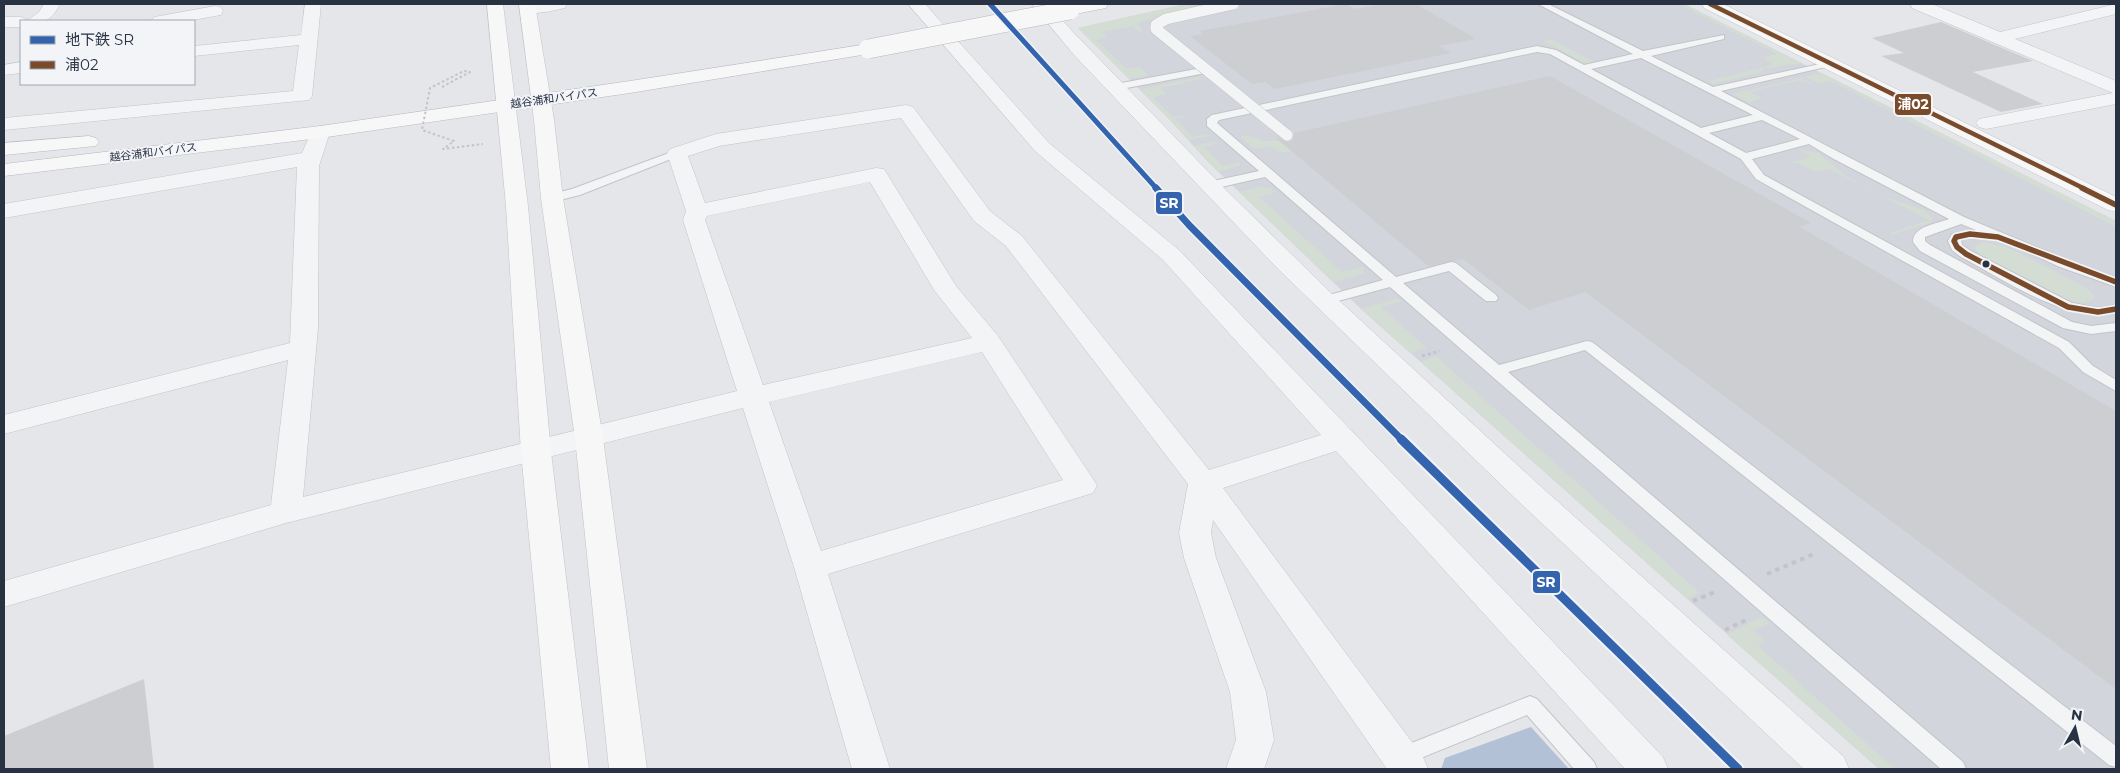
<svg xmlns="http://www.w3.org/2000/svg" width="2120" height="773" font-family="Montserrat,'Noto Sans JP',sans-serif">
<style>
.built{fill:#d2d5dc}
.green{fill:#d4ddd4}
.water{fill:#b2c1d5}
.building{fill:#ccced1}
.lines{fill:none;stroke-linecap:round;stroke-linejoin:round}
.lane-casing{stroke:#c2c4c7;stroke-width:2}
.street-casing{stroke:#c2c4c7;stroke-width:1}
.secondary-casing{stroke:#c2c4c7;stroke-width:1}
.highway-casing{stroke:#b6b9be;stroke-width:1}
.path-far1{stroke:#c3c4c9;stroke-width:3;stroke-dasharray:3 3;stroke-linecap:butt}
.path{stroke:#c3c4c9;stroke-width:4;stroke-dasharray:4.5 4.5;stroke-linecap:butt}
.lane{fill:#f3f4f6;fill-rule:evenodd}
.street{fill:#f3f4f6;fill-rule:evenodd}
.secondary{fill:#f7f7f7;fill-rule:evenodd}
.highway{fill:#f7f7f7;fill-rule:evenodd}
.lane-bridge-casing{stroke:#c2c4c7;stroke-width:12;stroke-linecap:butt}
.highway-bridge-casing{stroke:#b6b9be;stroke-width:20;stroke-linecap:butt}
.path-bridge{stroke:#c3c4c9;stroke-width:2;stroke-dasharray:2.5 2.5;stroke-linecap:butt}
.lane-bridge{stroke:#f3f4f6;stroke-width:11}
.highway-bridge{stroke:#f7f7f7;stroke-width:19}
.bus-1-far1-casing{stroke:#f2f4f8;stroke-width:7}
.bus-1-casing{stroke:#f2f4f8;stroke-width:9}
.bus-1-far1{stroke:#7a4b2a;stroke-width:4.5}
.bus-1{stroke:#7a4b2a;stroke-width:5.5}
.metro-1-far2-casing{stroke:#f2f4f8;stroke-width:8}
.metro-1-far1-casing{stroke:#f2f4f8;stroke-width:10}
.metro-1-casing{stroke:#f2f4f8;stroke-width:13}
.metro-1-far2{stroke:#3564af;stroke-width:5}
.metro-1-far1{stroke:#3564af;stroke-width:7}
.metro-1{stroke:#3564af;stroke-width:9}
.bus-dot{fill:#293243;stroke:#f2f4f8;stroke-width:2}
.labels{text-anchor:middle;stroke-width:4;stroke-linejoin:round;paint-order:stroke}
.far-street-label{font-size:11px;fill:#293243;stroke:#f2f4f8}
.line-badge{stroke:#f2f4f8;stroke-width:2}
.badge-label{font-size:14px;text-anchor:middle;font-weight:bold;fill:#fff}
</style>
<rect width="100%" height="100%" fill="#e4e6e9"/>
<path class="built" d="M 1186,4 L 1684,4 L 2116,221 L 2116,769 L 1879,769 L 1361,309 L 1208,162 L 1170,120 L 1078,28 Z"/>
<g class="green">
<path d="M 1186,4 L 1215,4 L 1136,23 L 1144,31 L 1139,32 L 1132,26 L 1102,32 L 1107,38 L 1096,40 L 1127,69 L 1140,67 L 1149,75 L 1129,79 L 1078,28 Z"/>
<path d="M 1678,4 L 1685,4 L 1802,63 L 1762,69 L 1762,72 L 1713,84 L 1709,81 L 1773,65 L 1764,59 L 1767,56 L 1777,54 Z"/>
<path d="M 1551,39 L 1594,62 L 1586,64 L 1544,41 Z"/>
<path d="M 1822,73 L 2116,221 L 2116,227 L 1831,81 L 1820,84 L 1805,77 Z"/>
<path d="M 1200,77 L 1201,79 L 1161,88 L 1167,94 L 1153,97 L 1173,117 L 1190,116 L 1175,119 L 1193,137 L 1207,134 L 1209,136 L 1189,140 L 1140,89 Z"/>
<path d="M 1801,78 L 1816,85 L 1801,80 L 1749,92 L 1762,98 L 1749,102 L 1733,94 Z"/>
<path d="M 1248,135 L 1264,141 L 1279,141 L 1291,151 L 1280,153 L 1271,146 L 1255,149 L 1240,137 Z"/>
<path d="M 1216,141 L 1218,143 L 1204,147 L 1223,166 L 1239,162 L 1241,165 L 1218,172 L 1194,146 Z"/>
<path d="M 1798,149 L 1818,153 L 1849,178 L 1881,195 L 1925,211 L 1932,217 L 1932,222 L 1892,235 L 1890,233 L 1929,220 L 1829,169 L 1816,172 L 1798,163 L 1786,164 L 1811,157 Z"/>
<path d="M 1259,187 L 1272,189 L 1277,192 L 1259,197 L 1342,272 L 1363,267 L 1364,273 L 1333,282 L 1239,192 Z"/>
<path d="M 1983,242 L 2007,247 L 2085,287 L 2095,296 C 2085,321 1996,264 1980,256 L 1974,246 Z"/>
<path d="M 1396,299 L 1402,301 L 1381,307 L 1427,348 L 1410,353 L 1361,309 Z"/>
<path d="M 1437,356 L 1440,360 L 1700,593 L 1687,599 L 1421,362 Z"/>
<path d="M 1761,617 L 1770,624 L 1753,630 L 1765,641 L 1758,646 L 1895,769 L 1879,769 L 1727,635 Z"/>
</g>
<path class="water" d="M 1531,727 L 1569,769 L 1441,769 L 1445,758 Z"/>
<g class="building">
<path d="M 1346,4 L 1354,9 L 1385,4 L 1416,4 L 1476,39 L 1439,46 L 1451,53 L 1274,89 L 1266,82 L 1252,84 L 1190,36 L 1202,34 L 1200,31 Z"/>
<path d="M 1941,22 L 2033,61 L 1973,72 L 2043,104 L 2001,112 L 1881,56 L 1904,53 L 1872,38 Z"/>
<path d="M 1550,76 L 1811,223 L 1800,227 L 2116,411 L 2116,689 L 1585,292 L 1529,310 L 1463,259 L 1428,266 L 1275,137 L 1289,142 L 1293,139 L 1294,133 Z"/>
<path d="M 144,679 L 154,769 L 4,769 L 4,736 Z"/>
</g>
<g class="lines">
<defs>
<g id="lane">
<path d="M 1538,4 L 1548,4 L 1643,51 L 1724,35 L 1724,39 L 1651,56 L 1713,87 L 1834,61 L 1834,65 L 1721,91 L 1964,217 L 2070,261 L 2116,278 L 2116,286 L 2111,285 L 2060,267 L 1994,237 L 1971,237 L 1961,240 L 1962,245 L 1971,251 L 2072,303 L 2098,308 L 2116,305 L 2116,313 C 2063,322 2007,281 1961,257 L 1952,250 L 1948,241 L 1952,234 L 1976,230 L 1961,224 L 1925,237 L 1925,241 L 1930,245 L 2072,322 L 2091,326 L 2116,323 L 2116,331 L 2091,334 L 2063,328 L 1920,251 L 1913,242 C 1913,226 1937,224 1949,219 L 1832,158 L 1809,144 L 1752,159 L 1764,175 L 2069,342 L 2093,366 L 2116,380 L 2116,391 L 2083,372 L 2059,348 L 1756,179 L 1741,159 L 1550,54 L 1537,52 L 1219,120 L 1217,123 L 1396,277 L 1451,262 L 1456,263 L 1496,295 L 1498,298 L 1496,301 L 1486,301 L 1449,271 L 1403,283 L 1499,365 L 1587,341 L 1592,342 L 2116,746 L 2116,767 L 2109,765 L 1585,350 L 1508,372 L 1963,762 L 1966,769 L 1941,769 L 1390,287 L 1323,305 L 1318,304 L 1316,301 L 1318,298 L 1383,280 L 1265,177 L 1208,190 L 1202,186 L 1204,183 L 1259,171 L 1207,126 L 1207,119 L 1212,115 L 1537,46 L 1556,50 L 1584,65 L 1633,54 ZM 1641,58 L 1753,115 L 1701,128 L 1591,69 ZM 1762,120 L 1800,139 L 1746,153 L 1709,133 Z"/>
<path d="M 1207,67 L 1212,70 L 1211,72 L 1116,90 L 1111,87 L 1116,84 Z"/>
<path d="M 677,150 L 683,153 L 681,155 L 580,195 L 552,202 L 546,198 L 548,195 L 572,189 Z"/>
<path d="M 1530,696 L 1537,699 L 1594,762 L 1597,769 L 1574,769 L 1527,715 L 1401,766 L 1394,764 L 1391,757 L 1394,750 Z"/>
</g>
<g id="street">
<path d="M 44,4 L 60,4 C 49,25 44,21 21,21 L 21,27 L 4,27 L 4,17 L 21,17 L 28,20 L 39,12 Z"/>
<path d="M 305,4 L 321,4 L 312,96 L 309,100 L 4,130 L 4,118 L 293,91 L 299,45 L 194,56 L 194,46 L 301,35 Z"/>
<path d="M 522,4 L 567,4 L 565,8 C 552,11 535,15 522,12 L 520,8 Z"/>
<path d="M 908,4 L 925,4 L 1049,143 L 1179,250 L 1663,757 L 1668,769 L 1625,769 L 1336,451 L 1223,488 L 1423,757 L 1428,769 L 1387,769 L 1213,520 L 1211,533 L 1216,558 L 1266,692 L 1274,740 L 1264,769 L 1226,769 L 1236,740 L 1230,692 L 1184,558 L 1179,533 L 1188,484 L 1006,246 L 974,221 L 901,118 L 719,146 L 688,156 L 705,203 L 876,168 L 884,169 L 956,286 L 998,336 L 1097,485 L 1093,493 L 828,574 L 890,769 L 852,769 L 794,567 L 743,408 L 286,523 L 4,607 L 4,581 L 271,505 L 288,360 L 4,434 L 4,415 L 290,343 L 297,167 L 4,218 L 4,204 L 302,153 L 313,128 L 320,126 L 327,128 L 330,132 L 319,166 L 318,328 L 303,497 L 737,391 L 683,220 L 686,211 L 667,153 L 670,149 L 716,134 L 906,105 L 913,107 L 990,211 L 1022,236 L 1209,470 L 1321,435 L 1163,260 L 1035,151 ZM 870,182 L 934,290 L 972,338 L 763,385 L 705,220 L 707,216 ZM 982,352 L 1063,480 L 821,551 L 769,402 Z"/>
<path d="M 1032,4 L 1048,4 L 1073,32 L 1227,191 L 1331,293 L 1538,484 L 1844,757 L 1849,769 L 1804,769 L 1516,499 L 1279,270 L 1074,55 Z"/>
<path d="M 1910,4 L 1932,4 L 2000,32 L 2116,4 L 2116,14 L 2015,39 L 2116,81 L 2116,104 L 1986,129 L 1979,127 L 1976,123 L 1979,119 L 2113,93 L 1912,8 Z"/>
<path d="M 215,6 L 221,7 L 223,11 L 221,15 L 187,21 L 151,21 L 154,17 L 160,16 Z"/>
<path d="M 21,62 L 21,73 L 4,75 L 4,65 Z"/>
</g>
<g id="secondary">
<path d="M 487,4 L 503,4 L 528,206 L 551,452 L 589,769 L 551,769 L 521,452 L 506,206 Z"/>
<path d="M 519,4 L 535,4 L 554,120 L 563,198 L 603,438 L 647,769 L 609,769 L 575,438 L 541,198 L 534,120 Z"/>
<path d="M 1702,4 L 1723,4 L 2116,197 L 2116,212 L 2108,210 L 1704,8 Z"/>
</g>
<g id="highway">
<path d="M 1076,4 L 1108,4 L 1106,8 L 1070,15 L 1064,14 L 1062,10 L 1064,6 Z"/>
<path d="M 868,44 L 874,45 L 877,49 L 874,53 L 630,93 L 320,138 L 4,176 L 4,164 L 320,126 L 630,81 Z"/>
<path d="M 89,136 L 96,138 L 99,142 L 96,146 L 4,155 L 4,143 Z"/>
</g>
</defs>
<use href="#lane" class="lane-casing"/>
<use href="#street" class="street-casing"/>
<use href="#secondary" class="secondary-casing"/>
<use href="#highway" class="highway-casing"/>
<path class="path-far1" d="M 1422,356 L 1440,351"/>
<g class="path">
<path d="M 1767,574 L 1816,553"/>
<path d="M 1693,601 L 1715,592"/>
<path d="M 1725,630 L 1746,620"/>
</g>
<use href="#lane" class="lane"/>
<use href="#street" class="street"/>
<use href="#secondary" class="secondary"/>
<use href="#highway" class="highway"/>
<defs>
<path id="lane-bridge" d="M 1233,4 L 1166,19 L 1156,25 L 1156,29 L 1287,135"/>
<path id="highway-bridge" d="M 868,49 L 1070,10"/>
</defs>
<use href="#lane-bridge" class="lane-bridge-casing"/>
<use href="#highway-bridge" class="highway-bridge-casing"/>
<path class="path-bridge" d="M 442,87 L 470,72 L 464,71 L 430,88 L 422,130 L 454,141 L 443,149 L 483,144"/>
<use href="#lane-bridge" class="lane-bridge"/>
<use href="#highway-bridge" class="highway-bridge"/>
<defs>
<path id="bus-1-far1" d="M 1710,4 L 2085,189"/>
<g id="bus-1">
<path d="M 2082,188 L 2116,205"/>
<path d="M 2116,282 L 1998,237 L 1970,234 L 1956,237 L 1954,241 L 1957,247 L 1966,254 L 2068,307 L 2098,312 L 2116,309"/>
</g>
</defs>
<use href="#bus-1-far1" class="bus-1-far1-casing"/>
<use href="#bus-1" class="bus-1-casing"/>
<use href="#bus-1-far1" class="bus-1-far1"/>
<use href="#bus-1" class="bus-1"/>
<defs>
<path id="metro-1-far2" d="M 990,4 L 1157,189"/>
<path id="metro-1-far1" d="M 1156,188 L 1189,225 L 1402,440"/>
<path id="metro-1" d="M 1401,439 L 1738,769"/>
</defs>
<use href="#metro-1-far2" class="metro-1-far2-casing"/>
<use href="#metro-1-far1" class="metro-1-far1-casing"/>
<use href="#metro-1" class="metro-1-casing"/>
<use href="#metro-1-far2" class="metro-1-far2"/>
<use href="#metro-1-far1" class="metro-1-far1"/>
<use href="#metro-1" class="metro-1"/>
</g>
<circle class="bus-dot" cx="1986" cy="264" r="4.5"/>
<g class="labels">
<g class="far-street-label">
<text transform="translate(554 98) rotate(-8)" y="4">越谷浦和バイパス</text>
<text transform="translate(153 152) rotate(-7)" y="4">越谷浦和バイパス</text>
</g>
</g>
<g class="line-badge">
<rect x="1894" y="93" width="38" height="23" rx="5" fill="#7a4b2a"/>
<rect x="1155" y="191" width="28" height="24" rx="5" fill="#3564af"/>
<rect x="1532" y="570" width="29" height="24" rx="5" fill="#3564af"/>
</g>
<g class="badge-label">
<text x="1913" y="109">浦02</text>
<text x="1169" y="208">SR</text>
<text x="1546" y="587">SR</text>
</g>
<rect width="2120" height="773" fill="none" stroke="#293243" stroke-width="10"/>
<rect x="20" y="20" width="175" height="65" fill="#f2f4f8" stroke="#a2a6b0"/>
<rect x="30" y="36" width="25" height="8" fill="#3564af" stroke="#a2a6b0"/>
<text x="65" y="45" font-size="15" fill="#293243">地下鉄 SR</text>
<rect x="30" y="61" width="25" height="8" fill="#7a4b2a" stroke="#a2a6b0"/>
<text x="65" y="70" font-size="15" fill="#293243">浦02</text>
<g transform="translate(2075 728) rotate(8)" stroke="#f2f4f8" stroke-width="4" paint-order="stroke">
<path d="M0-4L9 19L0 12L-9 19Z" fill="#293243"/>
<text y="-8" font-size="14" font-weight="bold" text-anchor="middle" fill="#293243">N</text>
</g>
</svg>
